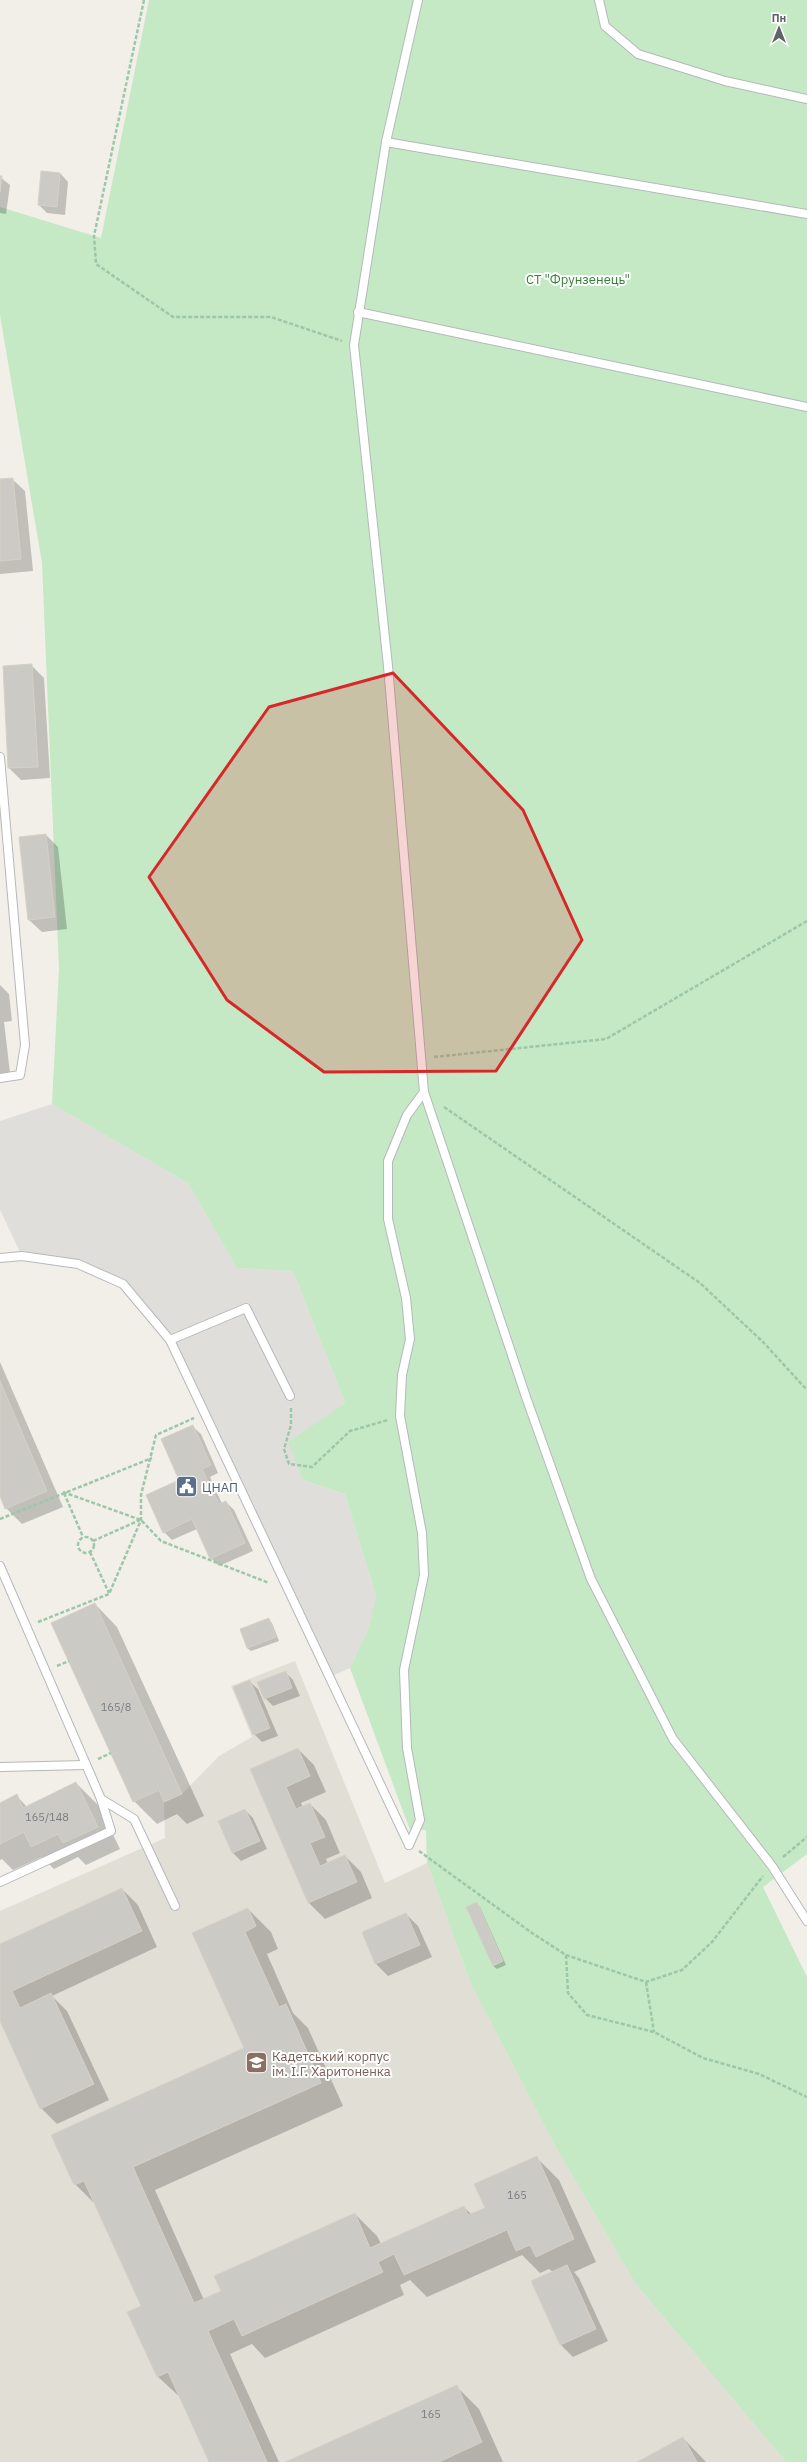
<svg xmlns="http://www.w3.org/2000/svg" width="807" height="2462" font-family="'IBM Plex Sans',sans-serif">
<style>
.industrial{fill:#e0deda}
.education{fill:#e1ded6}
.green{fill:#c5e8c5}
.shadow{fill:#0003}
.building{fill:#cccac5;stroke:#d6d1c6}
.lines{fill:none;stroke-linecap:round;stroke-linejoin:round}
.service-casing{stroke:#b5b8bc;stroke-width:10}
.path{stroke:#9cc7a9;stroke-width:2.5;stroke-dasharray:4 2;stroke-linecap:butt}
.service{stroke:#fff;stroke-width:8}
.marked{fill:#d62828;fill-opacity:0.2;stroke:#d62828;stroke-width:3;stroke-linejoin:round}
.labels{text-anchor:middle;stroke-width:4;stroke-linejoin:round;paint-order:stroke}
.number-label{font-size:11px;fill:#7a7d7f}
.park-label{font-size:13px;fill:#348238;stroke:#fff}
.service-label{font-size:13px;fill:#4e5e75;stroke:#fff;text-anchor:start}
.education-label{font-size:13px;fill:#785e54;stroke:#fff;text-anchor:start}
</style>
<rect width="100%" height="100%" fill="#f1efe8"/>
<path class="industrial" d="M 52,1104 L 188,1183 L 237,1268 L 293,1271 L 345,1403 L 289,1442 L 303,1480 L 345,1494 L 376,1596 L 369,1627 L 350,1668 L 330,1677 L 170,1340 L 123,1284 L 77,1264 L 22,1256 L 0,1210 L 0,1121 Z"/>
<path class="education" d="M 295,1661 L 385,1883 L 427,1863 L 471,1984 L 553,2142 L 635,2283 L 786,2462 L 0,2462 L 0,1911 L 165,1838 L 164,1802 L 182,1794 L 219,1756 L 252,1737 L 231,1686 Z"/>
<path class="green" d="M 149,0 L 807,0 L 807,1854 L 763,1887 L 807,1977 L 807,2462 L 786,2462 L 635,2283 L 553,2142 L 471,1984 L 427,1863 L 426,1830 L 410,1830 L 350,1668 L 369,1627 L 376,1596 L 345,1494 L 303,1480 L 288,1442 L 345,1403 L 293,1271 L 237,1268 L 188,1183 L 52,1104 L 59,969 L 42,563 L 0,315 L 0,207 L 101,238 Z"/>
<g class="shadow">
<path d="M 60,173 L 68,182 L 65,215 L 47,213 L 39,205 Z"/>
<path d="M 0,177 L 10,185 L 6,214 L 0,213 Z"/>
<path d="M 12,479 L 25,491 L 33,571 L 0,574 L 0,480 Z"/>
<path d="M 32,666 L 44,678 L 50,778 L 21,780 L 9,768 Z"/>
<path d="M 46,835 L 58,847 L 67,929 L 42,932 L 29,920 Z"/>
<path d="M 0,985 L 9,994 L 12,1021 L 4,1022 L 10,1073 L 0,1074 Z"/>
<path d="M 0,1362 L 63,1507 L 22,1524 L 6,1508 L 0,1494 Z"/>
<path d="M 192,1426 L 201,1434 L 218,1473 L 210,1477 L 222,1504 L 226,1502 L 234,1510 L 253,1551 L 219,1566 L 211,1558 L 197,1529 L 172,1540 L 164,1532 L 181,1480 Z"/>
<path d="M 95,1604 L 117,1627 L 204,1816 L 187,1824 L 177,1814 L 157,1824 L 134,1801 Z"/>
<path d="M 268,1619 L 272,1623 L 279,1641 L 251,1651 L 247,1648 Z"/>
<path d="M 285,1672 L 293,1680 L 300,1696 L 273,1706 L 265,1698 Z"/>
<path d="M 249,1681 L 258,1689 L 278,1736 L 262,1742 L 254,1734 Z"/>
<path d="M 298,1749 L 314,1765 L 326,1792 L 301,1803 L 303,1807 L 310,1804 L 326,1820 L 340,1853 L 326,1859 L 328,1864 L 345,1856 L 361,1872 L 372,1898 L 325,1919 L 309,1903 L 251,1770 Z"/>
<path d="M 76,1783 L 99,1806 L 120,1849 L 86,1865 L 78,1857 L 54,1869 L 42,1857 L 13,1870 L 2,1859 L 0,1860 L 0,1804 L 17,1796 L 27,1807 Z"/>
<path d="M 245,1810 L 253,1818 L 267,1849 L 241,1861 L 233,1853 L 219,1821 Z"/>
<path d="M 122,1889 L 138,1905 L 157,1947 L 52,1996 L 67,2011 L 109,2100 L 57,2124 L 41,2108 L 0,2019 L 0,1945 Z"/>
<path d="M 477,1903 L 480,1907 L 506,1965 L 497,1969 L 493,1966 Z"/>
<path d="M 248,1909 L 271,1932 L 278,1949 L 267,1954 L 293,2013 L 308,2028 L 343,2106 L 155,2190 L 204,2300 L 223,2292 L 355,2214 L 377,2236 L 381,2244 L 464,2207 L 472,2215 L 486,2208 L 537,2158 L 559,2180 L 596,2262 L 574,2272 L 579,2278 L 608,2341 L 573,2357 L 561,2345 L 553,2272 L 549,2269 L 540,2273 L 522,2255 L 427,2297 L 410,2280 L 400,2285 L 404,2295 L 265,2358 L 252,2344 L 230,2354 L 279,2462 L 210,2462 L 181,2398 L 157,2376 L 142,2306 L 97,2206 L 75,2184 L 245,2049 L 193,1934 Z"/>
<path d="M 406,1914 L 418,1926 L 432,1957 L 388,1976 L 376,1964 L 363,1932 Z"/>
<path d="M 456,2386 L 479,2409 L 503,2462 L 288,2462 Z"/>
<path d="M 683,2438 L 706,2462 L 639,2462 Z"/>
</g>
<g class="building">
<path d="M 41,171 L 60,173 L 57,207 L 38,205 Z"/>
<path d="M 0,176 L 2,176 L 0,192 Z"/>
<path d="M 13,478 L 21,559 L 0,561 L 0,479 Z"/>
<path d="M 32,664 L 38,767 L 8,768 L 3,666 Z"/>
<path d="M 46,834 L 55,917 L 28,920 L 19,837 Z"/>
<path d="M 0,1381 L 47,1491 L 5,1509 L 0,1496 Z"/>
<path d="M 193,1425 L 211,1465 L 202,1469 L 219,1504 L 226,1501 L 245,1543 L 210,1559 L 192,1519 L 163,1533 L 146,1495 L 179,1480 L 161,1439 Z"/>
<path d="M 95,1603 L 182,1794 L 164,1802 L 159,1790 L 133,1802 L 51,1623 Z"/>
<path d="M 269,1618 L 276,1637 L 247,1648 L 240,1629 Z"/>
<path d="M 286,1671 L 292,1688 L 264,1699 L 257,1682 Z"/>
<path d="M 250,1680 L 270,1728 L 253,1735 L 233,1687 Z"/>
<path d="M 298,1748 L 310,1776 L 286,1787 L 296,1809 L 310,1803 L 325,1837 L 310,1843 L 320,1866 L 345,1855 L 357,1882 L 308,1903 L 250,1769 Z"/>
<path d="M 76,1782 L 98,1827 L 63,1843 L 58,1834 L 31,1847 L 24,1832 L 0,1844 L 0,1803 L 17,1794 L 23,1808 Z"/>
<path d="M 245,1809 L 260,1841 L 232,1853 L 218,1821 Z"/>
<path d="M 122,1888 L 142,1931 L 12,1991 L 20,2008 L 51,1993 L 94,2084 L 40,2109 L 0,2021 L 0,1944 Z"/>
<path d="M 477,1902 L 503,1961 L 493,1966 L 466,1907 Z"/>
<path d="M 248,1908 L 256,1926 L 245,1932 L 279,2007 L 286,2004 L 321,2083 L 133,2167 L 194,2303 L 221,2291 L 214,2276 L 355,2213 L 370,2248 L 464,2206 L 468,2215 L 485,2208 L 474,2184 L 537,2156 L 574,2239 L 536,2257 L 530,2245 L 516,2251 L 507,2230 L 404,2275 L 394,2254 L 378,2262 L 383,2272 L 242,2336 L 234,2319 L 208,2331 L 267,2462 L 209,2462 L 168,2372 L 157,2377 L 127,2312 L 141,2306 L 84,2181 L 74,2185 L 51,2135 L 244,2048 L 192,1933 Z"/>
<path d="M 406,1913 L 420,1945 L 375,1964 L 362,1932 Z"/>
<path d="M 567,2265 L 596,2329 L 560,2345 L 531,2281 Z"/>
<path d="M 457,2385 L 482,2442 L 439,2462 L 285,2462 Z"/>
<path d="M 683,2437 L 697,2462 L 637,2462 Z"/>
</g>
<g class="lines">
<defs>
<g id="service">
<path d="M 418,0 L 386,142 L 354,345 L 388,666 L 424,1092 L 526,1397 L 591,1579 L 673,1739 L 772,1866 L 807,1921"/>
<path d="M 599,0 L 605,26 L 638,54 L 725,81 L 807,99"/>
<path d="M 386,142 L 807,214"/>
<path d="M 358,312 L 807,407"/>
<path d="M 0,757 L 25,1045 L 20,1075 L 0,1078"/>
<path d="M 0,1258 L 22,1256 L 78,1264 L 123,1284 L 170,1340 L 409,1845"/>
<path d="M 170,1340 L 246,1308 L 290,1396"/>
<path d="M 0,1566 L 101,1799 L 134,1819 L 175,1906"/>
<path d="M 0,1767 L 86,1765"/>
<path d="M 409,1845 L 420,1820 L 407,1748 L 404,1670 L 424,1575 L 422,1533 L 400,1416 L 402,1375 L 410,1339 L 406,1298 L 388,1219 L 388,1161 L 407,1115 L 424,1092"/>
<path d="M 0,1882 L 111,1831 L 101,1799"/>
</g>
</defs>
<use href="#service" class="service-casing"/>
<g class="path">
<path d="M 144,0 L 94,236 L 96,264 L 173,317 L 271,317 L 342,341"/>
<path d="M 434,1057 L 606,1039 L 807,921"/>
<path d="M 444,1107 L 700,1283 L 763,1342 L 807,1390"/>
<path d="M 291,1408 L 291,1425 L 284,1449 L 289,1464 L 312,1467 L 350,1431 L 388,1420"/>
<path d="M 63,1492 L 141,1520 L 161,1541 L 269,1583"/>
<path d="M 64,1493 L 83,1537"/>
<path d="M 0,1519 L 152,1458"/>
<circle cx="86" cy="1545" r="8"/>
<path d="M 93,1541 L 140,1520"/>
<path d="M 90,1552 L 109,1593"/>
<path d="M 38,1622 L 109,1594 L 141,1520 L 141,1495 L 156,1435 L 194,1418"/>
<path d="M 57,1666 L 69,1661"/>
<path d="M 98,1759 L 111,1753"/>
<path d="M 419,1851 L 532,1933 L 566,1955 L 646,1982 L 682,1970 L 712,1942 L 763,1876"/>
<path d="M 783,1857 L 807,1837"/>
<path d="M 566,1955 L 568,1993 L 587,2015 L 654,2032 L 703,2058 L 759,2074 L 807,2097"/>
<path d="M 646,1982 L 654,2032"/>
</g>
<use href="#service" class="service"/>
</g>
<path class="marked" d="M 393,673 L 523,810 L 582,940 L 496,1071 L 324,1072 L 227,1000 L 149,877 L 269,707 Z"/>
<defs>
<symbol id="civic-square" viewBox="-11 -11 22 22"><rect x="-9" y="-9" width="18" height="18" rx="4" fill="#5c6f8a" stroke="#fff"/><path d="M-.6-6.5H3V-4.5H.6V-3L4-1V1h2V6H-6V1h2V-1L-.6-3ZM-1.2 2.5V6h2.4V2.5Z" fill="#fff"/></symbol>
<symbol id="school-square" viewBox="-11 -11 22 22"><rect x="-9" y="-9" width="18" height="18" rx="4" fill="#8d6e63" stroke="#fff"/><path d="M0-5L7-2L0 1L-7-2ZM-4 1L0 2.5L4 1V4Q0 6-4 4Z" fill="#fff"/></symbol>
</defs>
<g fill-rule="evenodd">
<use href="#civic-square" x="174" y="1474" width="25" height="25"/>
<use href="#school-square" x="244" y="2050" width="25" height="25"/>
</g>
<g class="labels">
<g class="number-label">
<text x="116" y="1711">165/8</text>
<text x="47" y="1821">165/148</text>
<text x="517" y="2199">165</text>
<text x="431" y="2418">165</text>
</g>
<g class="park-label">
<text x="578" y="284">СТ "Фрунзенець"</text>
</g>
<g class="service-label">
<text x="202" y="1492">ЦНАП</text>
</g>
<g class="education-label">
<text x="272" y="2061">Кадетський корпус<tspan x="272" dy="15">ім. І.Г. Харитоненка</tspan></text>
</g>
</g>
<g transform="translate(779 28)" stroke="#ffffff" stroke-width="3" paint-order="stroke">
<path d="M0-3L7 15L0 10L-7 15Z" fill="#5f6368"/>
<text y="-6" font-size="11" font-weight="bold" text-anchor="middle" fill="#5f6368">Пн</text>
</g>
</svg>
